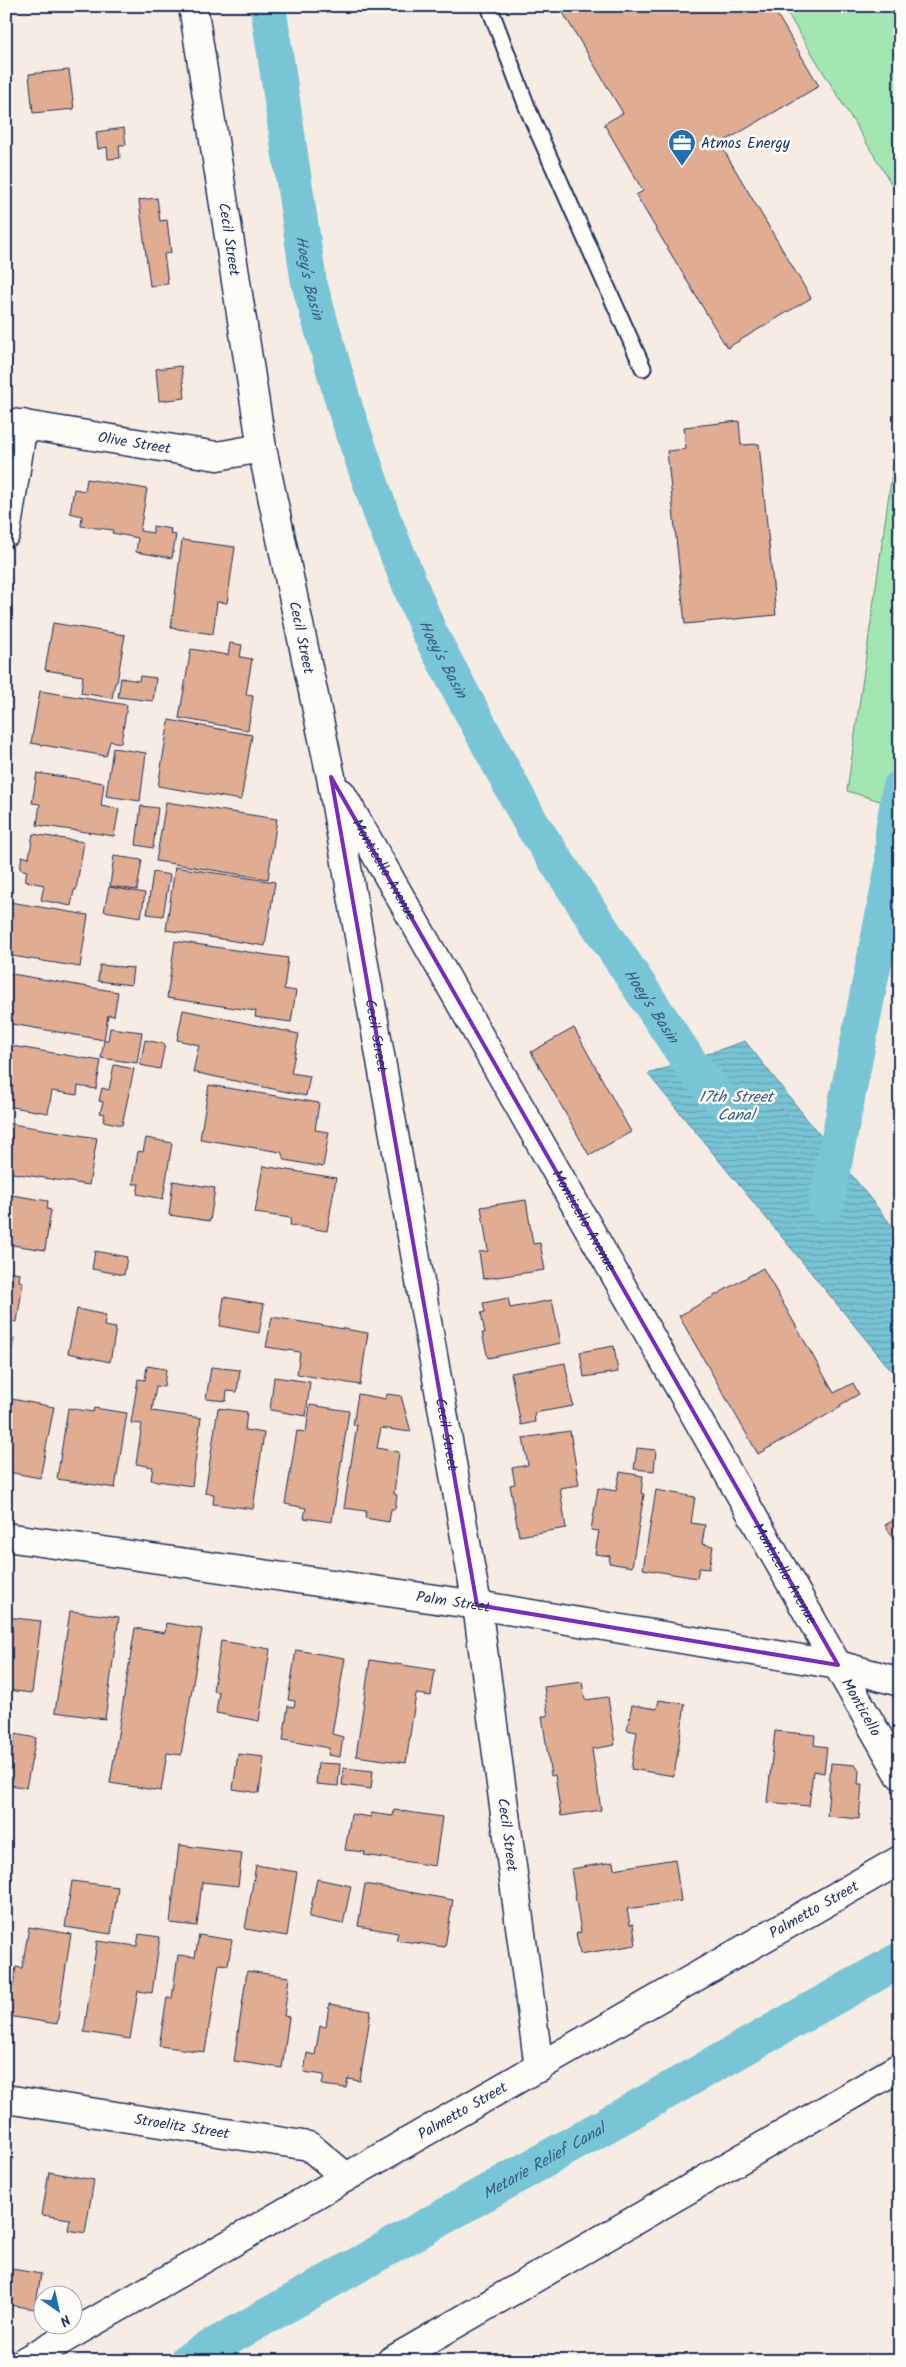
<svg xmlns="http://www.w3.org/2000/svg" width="906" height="2367" font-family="Kalam,sans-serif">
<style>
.green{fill:#a2e6b1;stroke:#5e8a88}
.water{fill:url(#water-rules);stroke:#5389a6}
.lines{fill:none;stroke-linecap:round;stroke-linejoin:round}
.canal{stroke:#78c5d6;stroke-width:36}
.building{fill:#e0ad92;stroke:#1b2f5e}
.service-casing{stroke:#1b2f5e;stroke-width:19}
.minor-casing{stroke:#1b2f5e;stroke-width:31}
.tertiary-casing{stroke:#1b2f5e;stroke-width:31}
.service{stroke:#fdfcf7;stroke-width:15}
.minor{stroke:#fdfcf7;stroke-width:28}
.tertiary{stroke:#fdfcf7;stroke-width:28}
.marked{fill:none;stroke:#7b2cbf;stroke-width:4;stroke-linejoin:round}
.labels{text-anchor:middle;stroke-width:5;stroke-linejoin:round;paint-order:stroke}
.poi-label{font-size:15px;fill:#1b2f5e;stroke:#fdfcf7;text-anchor:start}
.street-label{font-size:15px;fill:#1b2f5e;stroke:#fdfcf7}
.water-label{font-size:16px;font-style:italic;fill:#375c82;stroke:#fdfcf7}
</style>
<defs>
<pattern id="water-rules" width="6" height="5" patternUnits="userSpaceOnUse" patternTransform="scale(1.25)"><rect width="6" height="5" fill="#78c5d6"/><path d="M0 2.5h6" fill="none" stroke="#62a0b1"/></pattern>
</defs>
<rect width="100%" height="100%" fill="#f7ece3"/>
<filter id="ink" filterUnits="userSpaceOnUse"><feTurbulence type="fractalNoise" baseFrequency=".02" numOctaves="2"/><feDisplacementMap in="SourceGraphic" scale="10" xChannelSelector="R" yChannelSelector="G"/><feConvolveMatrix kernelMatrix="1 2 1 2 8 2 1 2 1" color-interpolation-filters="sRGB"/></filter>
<g filter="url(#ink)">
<g class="green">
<path d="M 783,6 L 900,6 L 900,198 Z"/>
<path d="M 900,416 L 900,807 L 847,791 Z"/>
</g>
<path class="water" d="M 745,1041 L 900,1236 L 900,1381 L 648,1074 Z"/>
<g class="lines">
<g class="canal">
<path id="s1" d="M 268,6 L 309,283 L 345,408 L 382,516 L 429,632 L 531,823 L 690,1063 L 720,1099"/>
<path d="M 826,1204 L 893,866 L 893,832 L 900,788"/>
<path id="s2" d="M 187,2361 L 900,1960"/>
</g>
</g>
<g class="building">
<path d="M 559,6 L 772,6 L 819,86 L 720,144 L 811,298 L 727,348 L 636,195 L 643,191 L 604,124 L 623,113 Z"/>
<path d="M 69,70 L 74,109 L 33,113 L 29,74 Z"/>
<path d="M 124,128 L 126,145 L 119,145 L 120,158 L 108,159 L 107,147 L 98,149 L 96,132 Z"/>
<path d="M 157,198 L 160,221 L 167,220 L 171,253 L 164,254 L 168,284 L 150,286 L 139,200 Z"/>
<path d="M 181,366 L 185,398 L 159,401 L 156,369 Z"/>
<path d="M 739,421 L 741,445 L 759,444 L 776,615 L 685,624 L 667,451 L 686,449 L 684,427 Z"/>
<path d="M 87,479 L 147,489 L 140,531 L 153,533 L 153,526 L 171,529 L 170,534 L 176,535 L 172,558 L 136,552 L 138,538 L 112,533 L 113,530 L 81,526 L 82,516 L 70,513 L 74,489 L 85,491 Z"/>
<path d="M 182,540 L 235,547 L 227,603 L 217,602 L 213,634 L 171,628 Z"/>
<path d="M 53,623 L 125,635 L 117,682 L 115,683 L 112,698 L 81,693 L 83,676 L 45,670 Z"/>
<path d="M 230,643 L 242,645 L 240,657 L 252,659 L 246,695 L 253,696 L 248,730 L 179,718 L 191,649 L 228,655 Z"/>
<path d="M 140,676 L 156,678 L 153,701 L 118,697 L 121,678 L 139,681 Z"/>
<path d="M 40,691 L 127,705 L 121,743 L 110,741 L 106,756 L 31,743 Z"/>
<path d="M 169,720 L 252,735 L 241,800 L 158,786 Z"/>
<path d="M 113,748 L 146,753 L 140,801 L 106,796 Z"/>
<path d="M 37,773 L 104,783 L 101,806 L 119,809 L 114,836 L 37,825 L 40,804 L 32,803 Z"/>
<path d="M 166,802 L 277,819 L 268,879 L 156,861 Z"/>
<path d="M 141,806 L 158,808 L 153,848 L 136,845 Z"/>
<path d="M 33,834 L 84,842 L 76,890 L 74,890 L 71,906 L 41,900 L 44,885 L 25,881 L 27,871 L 20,869 L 22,856 L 29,858 Z"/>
<path d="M 114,856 L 142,860 L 137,890 L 110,886 Z"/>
<path d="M 175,867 L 275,882 L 265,946 L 166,930 Z"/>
<path d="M 153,872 L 170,875 L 163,916 L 147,914 Z"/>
<path d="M 109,887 L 145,893 L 141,917 L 104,911 Z"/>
<path d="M 10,902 L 88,915 L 80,967 L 6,955 L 6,930 Z"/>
<path d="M 175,941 L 288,958 L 284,989 L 296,991 L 291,1022 L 255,1017 L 256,1011 L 167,998 Z"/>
<path d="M 100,965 L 133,968 L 131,985 L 98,981 Z"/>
<path d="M 6,973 L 118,992 L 114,1016 L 108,1015 L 104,1040 L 6,1023 Z"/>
<path d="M 183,1010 L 299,1034 L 291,1073 L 310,1076 L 306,1096 L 193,1072 L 199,1045 L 177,1040 Z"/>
<path d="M 110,1028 L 142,1032 L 137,1063 L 101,1058 L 104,1040 L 108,1040 Z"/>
<path d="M 574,1028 L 631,1132 L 589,1155 L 531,1052 Z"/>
<path d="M 145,1040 L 165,1044 L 160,1069 L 140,1065 Z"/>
<path d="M 6,1045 L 101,1061 L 96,1089 L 78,1086 L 77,1095 L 52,1091 L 48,1113 L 6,1106 Z"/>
<path d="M 114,1065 L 134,1069 L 122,1125 L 103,1121 L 105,1114 L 100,1113 L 103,1102 L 99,1101 L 102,1088 L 109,1090 Z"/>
<path d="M 209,1085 L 319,1103 L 315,1130 L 329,1132 L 323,1167 L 285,1160 L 281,1152 L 200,1139 Z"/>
<path d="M 6,1123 L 97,1138 L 89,1185 L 6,1172 Z"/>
<path d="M 146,1138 L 172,1143 L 163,1199 L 137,1194 L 139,1184 L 133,1184 L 138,1151 L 143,1152 Z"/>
<path d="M 263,1166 L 336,1178 L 327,1231 L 290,1225 L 291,1218 L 255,1213 Z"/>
<path d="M 173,1181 L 215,1188 L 210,1221 L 169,1215 Z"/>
<path d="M 6,1194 L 48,1201 L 47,1209 L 51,1210 L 45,1250 L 6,1244 Z"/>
<path d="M 526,1200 L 533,1244 L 540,1243 L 545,1270 L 483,1279 L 479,1252 L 488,1251 L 481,1207 Z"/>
<path d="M 95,1251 L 127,1257 L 124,1275 L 92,1269 Z"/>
<path d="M 763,1268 L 834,1393 L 853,1383 L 859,1394 L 840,1405 L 841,1407 L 758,1454 L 679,1316 Z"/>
<path d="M 6,1271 L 20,1273 L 19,1281 L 23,1282 L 17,1322 L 6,1320 Z"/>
<path d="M 224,1297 L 264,1304 L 259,1333 L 220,1326 Z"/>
<path d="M 508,1298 L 510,1308 L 552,1300 L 561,1343 L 488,1358 L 482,1333 L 485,1333 L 481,1313 L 485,1312 L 483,1303 Z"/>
<path d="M 77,1309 L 106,1315 L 104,1326 L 116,1328 L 110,1362 L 68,1353 Z"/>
<path d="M 272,1317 L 368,1333 L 360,1385 L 297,1374 L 300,1352 L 266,1347 Z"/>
<path d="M 6,1338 L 14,1339 L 7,1376 L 6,1376 Z"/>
<path d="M 614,1346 L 618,1372 L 584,1377 L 580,1352 Z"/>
<path d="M 565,1363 L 573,1406 L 534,1413 L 535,1422 L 521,1425 L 511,1373 Z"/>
<path d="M 147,1366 L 166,1369 L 164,1387 L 156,1386 L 152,1411 L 201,1418 L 192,1486 L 151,1480 L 153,1467 L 136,1464 L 142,1424 L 131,1423 L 138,1379 L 145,1380 Z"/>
<path d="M 211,1367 L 240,1370 L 237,1392 L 227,1391 L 226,1401 L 206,1399 Z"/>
<path d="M 274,1377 L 310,1382 L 306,1416 L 270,1410 Z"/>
<path d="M 358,1394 L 386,1399 L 387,1394 L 401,1396 L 411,1432 L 381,1428 L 377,1448 L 399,1452 L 394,1494 L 397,1495 L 395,1509 L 391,1509 L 389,1522 L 365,1518 L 366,1511 L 344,1508 L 357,1425 L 353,1425 Z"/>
<path d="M 6,1398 L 54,1407 L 40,1478 L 8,1472 L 9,1465 L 6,1465 Z"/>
<path d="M 310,1405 L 349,1411 L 332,1522 L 304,1518 L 306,1508 L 285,1504 L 297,1431 L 306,1432 Z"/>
<path d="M 68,1408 L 93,1412 L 94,1408 L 127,1413 L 115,1488 L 57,1479 Z"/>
<path d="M 218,1408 L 247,1412 L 245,1430 L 264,1433 L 253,1509 L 213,1504 L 214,1494 L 205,1493 Z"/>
<path d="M 570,1431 L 579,1485 L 560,1488 L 566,1528 L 519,1536 L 510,1485 L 515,1484 L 512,1468 L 528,1465 L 523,1438 Z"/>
<path d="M 637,1448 L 656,1450 L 654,1471 L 634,1469 Z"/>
<path d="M 620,1472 L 643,1476 L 641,1493 L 644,1494 L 632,1567 L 609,1563 L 610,1556 L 595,1554 L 599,1531 L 591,1530 L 598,1488 L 616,1491 Z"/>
<path d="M 656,1490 L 695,1497 L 691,1523 L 705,1525 L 702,1544 L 713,1546 L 709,1569 L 699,1568 L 697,1578 L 643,1569 Z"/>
<path d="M 900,1517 L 900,1551 L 885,1525 Z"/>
<path d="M 70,1611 L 119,1617 L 105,1719 L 55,1712 Z"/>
<path d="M 6,1617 L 41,1621 L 32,1693 L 6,1690 Z"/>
<path d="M 166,1623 L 202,1629 L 181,1755 L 167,1753 L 161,1791 L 110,1783 L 135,1628 L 165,1633 Z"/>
<path d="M 221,1641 L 270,1649 L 259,1721 L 216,1713 L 219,1692 L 213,1691 Z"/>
<path d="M 296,1650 L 345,1658 L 332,1734 L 343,1737 L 340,1757 L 328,1755 L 329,1748 L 283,1740 L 288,1706 L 294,1707 L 295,1701 L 288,1700 Z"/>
<path d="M 370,1660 L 435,1670 L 431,1696 L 416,1694 L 406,1763 L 356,1756 Z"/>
<path d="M 582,1682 L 585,1700 L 608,1697 L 615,1745 L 592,1749 L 601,1810 L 561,1816 L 555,1775 L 551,1776 L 542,1716 L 548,1716 L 544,1687 Z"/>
<path d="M 659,1700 L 685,1704 L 674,1776 L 631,1769 L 637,1732 L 627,1730 L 632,1705 L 657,1709 Z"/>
<path d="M 775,1731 L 815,1735 L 814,1745 L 827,1747 L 824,1773 L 813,1771 L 809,1806 L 767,1802 Z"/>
<path d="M 15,1734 L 36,1738 L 26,1788 L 6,1784 Z"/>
<path d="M 238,1754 L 264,1757 L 259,1793 L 233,1789 Z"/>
<path d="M 318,1763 L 340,1764 L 338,1786 L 316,1784 Z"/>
<path d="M 831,1763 L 855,1765 L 859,1771 L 858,1784 L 862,1784 L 859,1819 L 827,1816 Z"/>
<path d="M 344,1768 L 373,1771 L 371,1789 L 342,1785 Z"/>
<path d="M 394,1810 L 442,1817 L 435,1866 L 364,1855 L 365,1852 L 345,1850 L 351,1814 L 371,1817 L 371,1813 L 393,1816 Z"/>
<path d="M 179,1845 L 242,1853 L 238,1886 L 202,1882 L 197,1926 L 170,1923 Z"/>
<path d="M 675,1859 L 681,1901 L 627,1909 L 630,1925 L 633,1924 L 636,1945 L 580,1954 L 576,1933 L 581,1932 L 571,1869 L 613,1862 L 614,1869 Z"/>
<path d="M 256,1865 L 297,1872 L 287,1936 L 245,1929 Z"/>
<path d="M 317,1879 L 351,1886 L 343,1924 L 309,1917 Z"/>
<path d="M 72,1881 L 118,1887 L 111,1934 L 65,1927 Z"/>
<path d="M 365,1884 L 453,1900 L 445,1947 L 396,1940 L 398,1933 L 358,1926 Z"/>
<path d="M 29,1927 L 71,1934 L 57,2024 L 8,2016 L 16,1967 L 22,1968 Z"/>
<path d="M 139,1934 L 160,1937 L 152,1993 L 138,1991 L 130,2039 L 84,2032 L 97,1941 L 137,1946 Z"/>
<path d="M 199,1935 L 232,1940 L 228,1965 L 219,1964 L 205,2052 L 159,2046 L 167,1998 L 172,1998 L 178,1955 L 195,1957 Z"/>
<path d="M 247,1971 L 289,1977 L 284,2016 L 289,2017 L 282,2068 L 234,2061 Z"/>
<path d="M 329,2004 L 371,2011 L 360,2081 L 348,2079 L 346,2088 L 322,2085 L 324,2075 L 304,2072 L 307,2053 L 315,2055 L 320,2026 L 326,2027 Z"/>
<path d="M 6,2158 L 13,2159 L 6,2200 Z"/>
<path d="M 49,2172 L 94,2180 L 85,2233 L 68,2230 L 70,2219 L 42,2215 Z"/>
<path d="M 6,2268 L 41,2274 L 35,2309 L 9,2305 L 6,2322 Z"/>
</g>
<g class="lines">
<defs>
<path id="service" d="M 489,6 L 529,112 L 643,368"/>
<g id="minor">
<path id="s3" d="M 193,6 L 262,448 L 331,777 L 477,1605 L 539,2068"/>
<path id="s4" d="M 6,422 L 217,456 L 262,448"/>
<path d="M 6,533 L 23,424"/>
<path id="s5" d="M 341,793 L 900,1775"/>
<path id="s6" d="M 6,1537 L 477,1605 L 838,1665 L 900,1682"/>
<path id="s7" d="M 6,2099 L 309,2146 L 346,2177"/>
</g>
<g id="tertiary">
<path id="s8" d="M 25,2361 L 900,1860"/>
<path d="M 391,2361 L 900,2067"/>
</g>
</defs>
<use href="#service" class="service-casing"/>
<use href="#minor" class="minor-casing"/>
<use href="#tertiary" class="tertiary-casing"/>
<use href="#service" class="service"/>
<use href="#minor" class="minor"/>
<use href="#tertiary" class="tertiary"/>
</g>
</g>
<path class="marked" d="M 331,777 L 838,1665 L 477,1605 Z"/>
<defs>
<symbol id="office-pin" viewBox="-11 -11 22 30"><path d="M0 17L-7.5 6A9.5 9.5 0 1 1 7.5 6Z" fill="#1f6fb2" stroke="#fdfcf7"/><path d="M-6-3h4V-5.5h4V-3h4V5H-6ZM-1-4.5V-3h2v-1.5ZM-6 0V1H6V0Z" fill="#fff"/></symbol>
</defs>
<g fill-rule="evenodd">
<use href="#office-pin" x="666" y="127" width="32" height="43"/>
</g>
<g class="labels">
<g class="poi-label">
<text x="701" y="148">Atmos Energy</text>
</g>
<g class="street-label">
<text dy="5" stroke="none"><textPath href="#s3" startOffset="236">Cecil Street</textPath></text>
<text dy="5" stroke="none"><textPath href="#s4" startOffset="130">Olive Street</textPath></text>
<text dy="5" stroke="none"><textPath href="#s3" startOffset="641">Cecil Street</textPath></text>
<text dy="5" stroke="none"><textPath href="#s5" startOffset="88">Monticello Avenue</textPath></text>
<text dy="5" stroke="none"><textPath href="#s3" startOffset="1046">Cecil Street</textPath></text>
<text dy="5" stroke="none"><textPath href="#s5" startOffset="492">Monticello Avenue</textPath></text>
<text dy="5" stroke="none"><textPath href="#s3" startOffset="1451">Cecil Street</textPath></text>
<text dy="5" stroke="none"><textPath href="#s5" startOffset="898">Monticello Avenue</textPath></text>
<text dy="5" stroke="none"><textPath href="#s6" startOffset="452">Palm Street</textPath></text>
<text dy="5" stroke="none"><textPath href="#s5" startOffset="1052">Monticello</textPath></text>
<text dy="5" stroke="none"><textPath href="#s3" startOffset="1856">Cecil Street</textPath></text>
<text dy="5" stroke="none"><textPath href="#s8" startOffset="909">Palmetto Street</textPath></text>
<text dy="5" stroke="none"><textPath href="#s8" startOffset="504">Palmetto Street</textPath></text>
<text dy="5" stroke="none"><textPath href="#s7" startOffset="178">Stroelitz Street</textPath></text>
</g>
<g class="water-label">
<text dy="6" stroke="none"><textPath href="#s1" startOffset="275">Hoey's Basin</textPath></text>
<text dy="6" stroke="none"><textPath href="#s1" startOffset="680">Hoey's Basin</textPath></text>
<text dy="6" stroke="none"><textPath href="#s1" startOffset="1085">Hoey's Basin</textPath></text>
<text x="736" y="1102">17th Street<tspan x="736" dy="18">Canal</tspan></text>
<text dy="6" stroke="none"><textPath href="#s2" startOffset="409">Metarie Relief Canal</textPath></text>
</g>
</g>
<rect width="906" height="2367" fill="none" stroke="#fdfcf7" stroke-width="25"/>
<rect x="12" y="12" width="881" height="2342" fill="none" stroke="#1b2f5e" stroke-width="2" filter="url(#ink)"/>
<g transform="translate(58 2310) rotate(146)"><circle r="24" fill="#fdfcf7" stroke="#a3aaba"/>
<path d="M0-4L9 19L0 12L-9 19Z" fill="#1f6fb2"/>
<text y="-8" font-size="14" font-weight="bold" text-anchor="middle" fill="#1b2f5e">N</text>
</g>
</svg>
